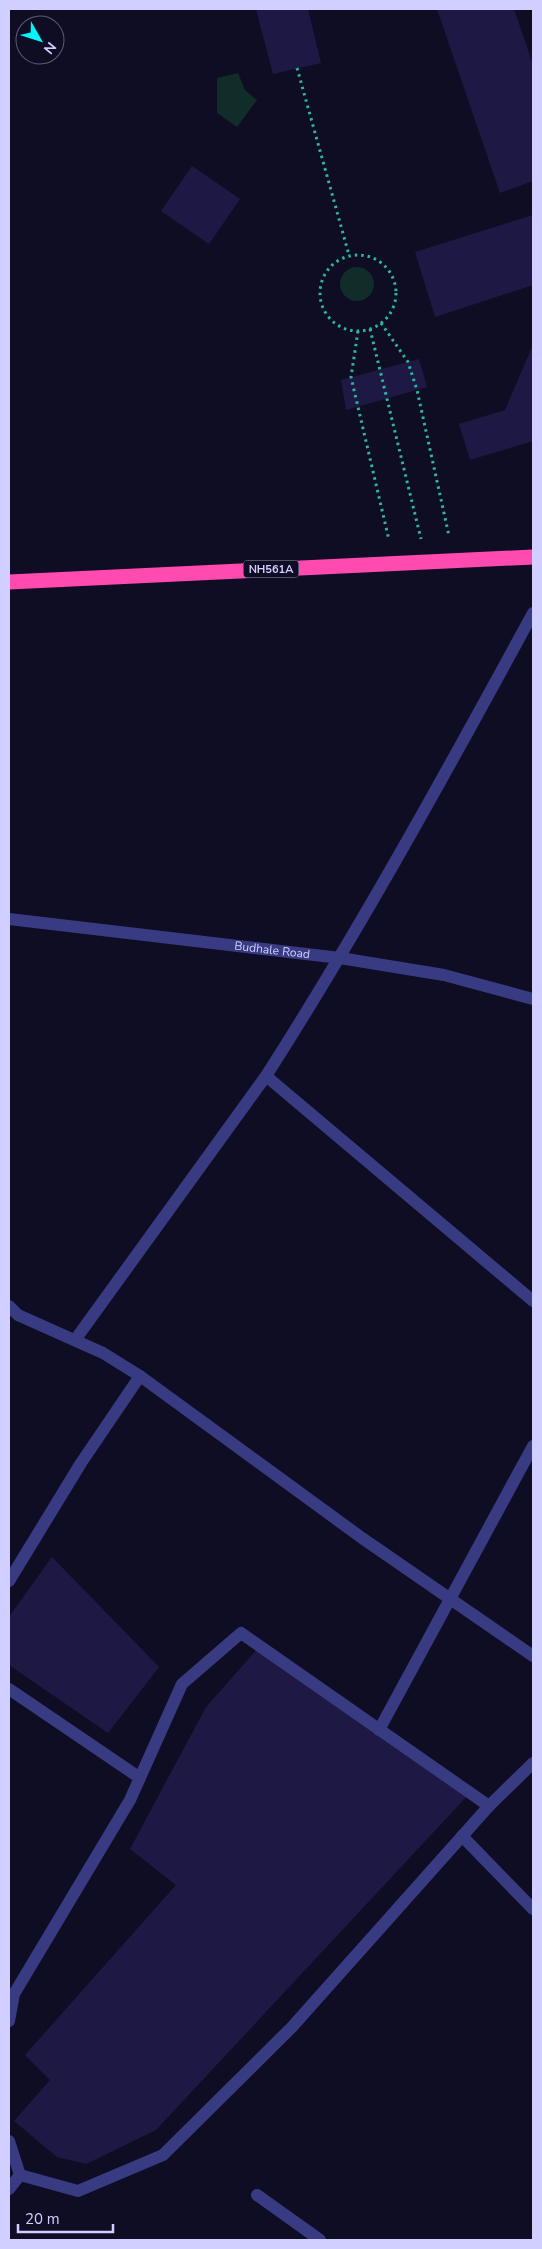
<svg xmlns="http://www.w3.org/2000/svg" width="542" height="2249" font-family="'Nunito Sans',sans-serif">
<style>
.green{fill:#102d29}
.building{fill:#1e1944}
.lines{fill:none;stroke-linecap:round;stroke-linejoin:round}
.path{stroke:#2db5a2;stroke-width:3;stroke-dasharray:2.5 4;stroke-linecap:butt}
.minor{stroke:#383b82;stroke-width:12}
.highway{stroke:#ff4ab0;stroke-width:15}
.labels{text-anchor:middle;stroke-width:4;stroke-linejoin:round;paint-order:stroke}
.shield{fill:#0f0d23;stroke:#9795bd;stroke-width:1}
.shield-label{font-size:11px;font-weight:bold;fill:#d1cfff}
.street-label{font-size:12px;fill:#d1cfff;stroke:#0f0d23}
</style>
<rect width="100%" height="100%" fill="#0f0d23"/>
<g class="green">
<path d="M 238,73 L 245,90 L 257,100 L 237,127 L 217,113 L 217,78 Z"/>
<circle cx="357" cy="284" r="17"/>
</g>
<g class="building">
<path d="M 256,9 L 308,9 L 321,63 L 273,74 Z"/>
<path d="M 437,9 L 514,9 L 533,65 L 533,181 L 500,193 Z"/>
<path d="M 192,166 L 240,199 L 209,244 L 161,211 Z"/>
<path d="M 533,215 L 533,285 L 435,317 L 415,252 Z"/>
<path d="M 533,345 L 533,441 L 470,460 L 459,424 L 505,410 Z"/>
<path d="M 419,359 L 427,387 L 346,410 L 341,380 Z"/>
<path d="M 52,1557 L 159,1667 L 108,1733 L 9,1665 L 9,1617 Z"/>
<path d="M 260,1646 L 470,1793 L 156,2130 L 86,2164 L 57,2157 L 14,2121 L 50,2080 L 25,2055 L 176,1885 L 130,1849 L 206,1707 Z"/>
</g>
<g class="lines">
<g class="path">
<path d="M 297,68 L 349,255"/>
<circle cx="358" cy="293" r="38"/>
<path d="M 381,323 L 408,362 L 417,390 L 449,536"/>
<path d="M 370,329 L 421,539"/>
<path d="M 358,331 L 351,377 L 389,540"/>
</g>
<g class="minor">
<path id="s1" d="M 9,919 L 340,958 L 444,975 L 533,999"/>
<path d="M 266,1076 L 533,1301"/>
<path d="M 9,1306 L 18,1315 L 103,1353 L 140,1376 L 362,1538 L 533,1656"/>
<path d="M 75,1340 L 266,1076 C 362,926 448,769 533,613"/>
<path d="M 9,1581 L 81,1463 L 140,1376"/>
<path d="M 9,1689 L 140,1778"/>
<path d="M 379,1730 L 533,1446"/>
<path d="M 462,1836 L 533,1909"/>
<path d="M 9,2021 L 14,1994 L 130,1800 L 182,1684 L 241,1633 L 489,1806"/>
<path d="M 9,2141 L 20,2175 L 78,2191 L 163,2155 L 292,2027 L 489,1806 L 533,1763"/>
<path d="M 9,2189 L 20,2175"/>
<path d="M 257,2195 L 320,2240"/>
</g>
<path class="highway" d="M 9,582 L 533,557"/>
</g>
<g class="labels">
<rect class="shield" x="243.5" y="560.5" width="55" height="17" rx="4"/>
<g class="shield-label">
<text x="271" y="573">NH561A</text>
</g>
<g class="street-label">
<text dy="4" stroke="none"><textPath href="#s1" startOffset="265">Budhale Road</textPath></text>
</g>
</g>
<rect width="542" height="2249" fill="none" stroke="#d1cfff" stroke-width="20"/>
<g transform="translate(40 40) rotate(129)"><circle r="24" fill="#0f0d23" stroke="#5d5b7b"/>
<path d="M0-4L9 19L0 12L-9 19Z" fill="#00f6fa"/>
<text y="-8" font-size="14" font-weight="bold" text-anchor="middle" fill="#d1cfff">N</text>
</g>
<path d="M18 2224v8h95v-8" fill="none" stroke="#d1cfff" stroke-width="2.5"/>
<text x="25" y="2224" font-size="15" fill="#d1cfff" stroke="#0f0d23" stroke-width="4" paint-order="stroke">20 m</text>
</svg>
